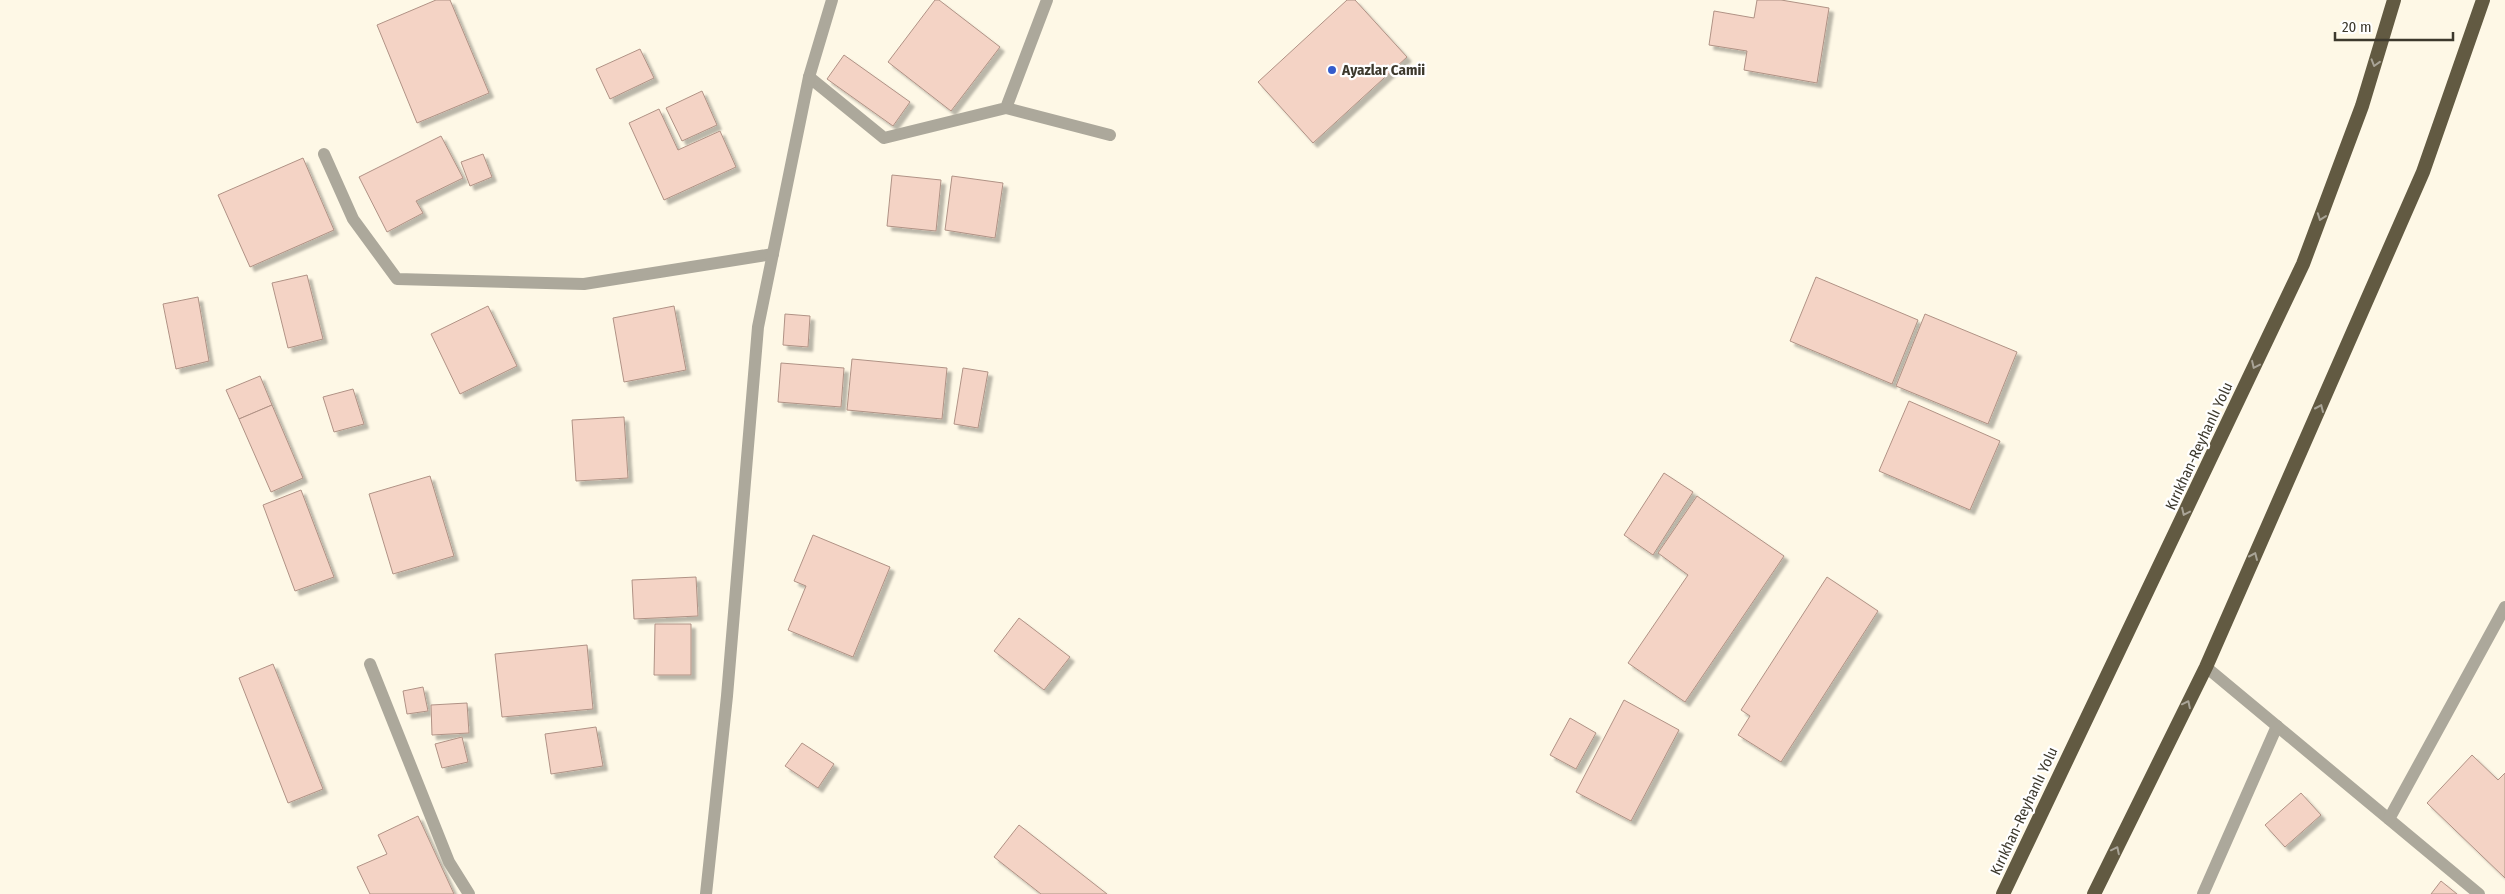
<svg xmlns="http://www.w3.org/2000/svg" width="2505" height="894" font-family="'Fira Sans Condensed',sans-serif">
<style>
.building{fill:#f4d3c5;stroke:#b09285;filter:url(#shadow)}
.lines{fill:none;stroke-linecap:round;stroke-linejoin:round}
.service{stroke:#aca89b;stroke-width:12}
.minor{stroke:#aca89b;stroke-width:12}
.trunk{stroke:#625a42;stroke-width:14}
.oneway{stroke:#a9a497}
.poi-dot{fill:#345ccc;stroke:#fff;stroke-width:2}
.labels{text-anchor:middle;stroke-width:4.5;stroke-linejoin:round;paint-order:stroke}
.poi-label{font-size:15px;font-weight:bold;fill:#3d392d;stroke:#fff;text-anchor:start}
.street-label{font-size:15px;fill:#3d392d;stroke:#fff}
</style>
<defs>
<filter id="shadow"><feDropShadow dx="4.5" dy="4.5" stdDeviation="1" flood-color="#0004"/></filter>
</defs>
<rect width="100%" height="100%" fill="#fef8e6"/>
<g class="building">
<path d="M 436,0 L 450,0 L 489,93 L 417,123 L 377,25 Z"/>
<path d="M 935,0 L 939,0 L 1000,47 L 951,111 L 888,62 Z"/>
<path d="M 1347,0 L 1355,0 L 1407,57 L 1313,143 L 1258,82 Z"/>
<path d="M 1757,0 L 1781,0 L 1829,8 L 1817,83 L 1744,70 L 1747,51 L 1709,45 L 1714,11 L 1754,18 Z"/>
<path d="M 640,49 L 654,78 L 610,99 L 596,69 Z"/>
<path d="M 844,55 L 910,102 L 893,126 L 827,79 Z"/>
<path d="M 702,91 L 717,125 L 682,141 L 666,108 Z"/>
<path d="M 659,109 L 678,150 L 720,131 L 736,167 L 664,200 L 629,123 Z"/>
<path d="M 441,136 L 463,178 L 416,201 L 423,213 L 387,232 L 359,177 Z"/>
<path d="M 483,154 L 492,177 L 470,186 L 461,162 Z"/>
<path d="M 303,158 L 334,230 L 250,267 L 218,195 Z"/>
<path d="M 892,175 L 941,180 L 936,231 L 887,226 Z"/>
<path d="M 952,176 L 1003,183 L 995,238 L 945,230 Z"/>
<path d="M 307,275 L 323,339 L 288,348 L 272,283 Z"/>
<path d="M 1816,277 L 1918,320 L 1892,384 L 1790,341 Z"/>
<path d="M 198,297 L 209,361 L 176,369 L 163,304 Z"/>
<path d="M 488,306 L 517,366 L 460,394 L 431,334 Z"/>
<path d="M 674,306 L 686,370 L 624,382 L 613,318 Z"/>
<path d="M 785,314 L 810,316 L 808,347 L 783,345 Z"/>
<path d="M 1925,314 L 2017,352 L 1988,424 L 1896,386 Z"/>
<path d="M 852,359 L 947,368 L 942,419 L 847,410 Z"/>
<path d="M 781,363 L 844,368 L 841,407 L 778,402 Z"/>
<path d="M 963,368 L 988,372 L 978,428 L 954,424 Z"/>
<path d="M 260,376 L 272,405 L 239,419 L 226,390 Z"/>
<path d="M 353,389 L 364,424 L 334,432 L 323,397 Z"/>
<path d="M 1909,401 L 2000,441 L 1970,510 L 1879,471 Z"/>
<path d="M 272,405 L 303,478 L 271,492 L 239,419 Z"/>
<path d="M 624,417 L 628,478 L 576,481 L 572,420 Z"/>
<path d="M 1664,473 L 1693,492 L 1653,555 L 1624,535 Z"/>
<path d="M 430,476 L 454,556 L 393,574 L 369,494 Z"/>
<path d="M 301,490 L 334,577 L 295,591 L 263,505 Z"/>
<path d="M 1697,496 L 1784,556 L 1685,702 L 1628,663 L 1688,575 L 1658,553 Z"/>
<path d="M 813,535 L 890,567 L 853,657 L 788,630 L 806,586 L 794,581 Z"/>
<path d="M 696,577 L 698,616 L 634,619 L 632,580 Z"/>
<path d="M 1827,577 L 1878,611 L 1781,762 L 1738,735 L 1750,716 L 1741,710 Z"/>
<path d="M 1019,618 L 1070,657 L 1044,690 L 994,651 Z"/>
<path d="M 655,624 L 691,624 L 691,675 L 654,675 Z"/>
<path d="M 587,645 L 593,709 L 502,717 L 495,654 Z"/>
<path d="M 273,664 L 323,789 L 288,803 L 239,678 Z"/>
<path d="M 423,687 L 428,711 L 407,714 L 403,691 Z"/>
<path d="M 1624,700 L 1679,730 L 1631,821 L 1576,792 Z"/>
<path d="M 467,703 L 469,733 L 432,735 L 431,705 Z"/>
<path d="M 1570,718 L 1596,733 L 1576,769 L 1550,755 Z"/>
<path d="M 596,727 L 603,766 L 551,774 L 545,734 Z"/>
<path d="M 462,737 L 468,762 L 442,768 L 435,744 Z"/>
<path d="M 802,743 L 834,764 L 818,788 L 785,766 Z"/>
<path d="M 2472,755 L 2498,780 L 2505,773 L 2505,878 L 2427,803 Z"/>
<path d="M 2301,793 L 2321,815 L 2285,847 L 2265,825 Z"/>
<path d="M 418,816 L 454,894 L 370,894 L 357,867 L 387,854 L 378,835 Z"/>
<path d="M 1019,825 L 1107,894 L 1041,894 L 994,857 Z"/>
<path d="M 2441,881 L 2457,894 L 2431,894 Z"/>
</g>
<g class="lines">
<g class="service">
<path d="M 1006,108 L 1110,135"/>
<path d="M 2203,894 L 2277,726"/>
</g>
<g class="minor">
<path d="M 809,77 L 884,138 L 1006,108 L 1047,0"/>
<path d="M 324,154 L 353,219 L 397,279 L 584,284 L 773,254"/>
<path d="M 370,664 L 449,862 L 469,894"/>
<path d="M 2206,667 L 2479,894"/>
<path d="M 2389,819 L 2505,607"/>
<path d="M 706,894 L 727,696 L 758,327 L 809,77 L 832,0"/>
</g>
<g class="trunk">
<path d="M 2003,894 L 2303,264 L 2362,106 L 2394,0"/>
<path d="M 2094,894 L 2206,667 L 2423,172 L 2483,0"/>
</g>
</g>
<defs><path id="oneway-chevron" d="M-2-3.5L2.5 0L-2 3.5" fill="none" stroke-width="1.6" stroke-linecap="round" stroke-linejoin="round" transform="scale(1.25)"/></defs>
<g class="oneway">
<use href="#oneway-chevron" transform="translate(2375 63) rotate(107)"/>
<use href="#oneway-chevron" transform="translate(2321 217) rotate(110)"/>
<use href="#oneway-chevron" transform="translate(2255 365) rotate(115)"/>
<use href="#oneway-chevron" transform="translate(2320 408) rotate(-66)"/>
<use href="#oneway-chevron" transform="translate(2185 512) rotate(115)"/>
<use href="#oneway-chevron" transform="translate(2254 556) rotate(-66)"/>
<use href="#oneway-chevron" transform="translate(2187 704) rotate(-64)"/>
<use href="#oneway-chevron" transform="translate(2116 850) rotate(-64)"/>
</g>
<circle class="poi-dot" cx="1332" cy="70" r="5"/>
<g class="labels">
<g class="poi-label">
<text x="1342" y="75">Ayazlar Camii</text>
</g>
<g class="street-label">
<text transform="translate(2199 446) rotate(-65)" y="5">Kırıkhan-Reyhanlı Yolu</text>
<text transform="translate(2024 811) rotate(-65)" y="5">Kırıkhan-Reyhanlı Yolu</text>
</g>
</g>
<path d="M2335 32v8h118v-8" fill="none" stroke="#3d392d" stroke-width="2.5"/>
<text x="2342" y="32" font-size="15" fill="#3d392d" stroke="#ffffff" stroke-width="4" paint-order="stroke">20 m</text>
</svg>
